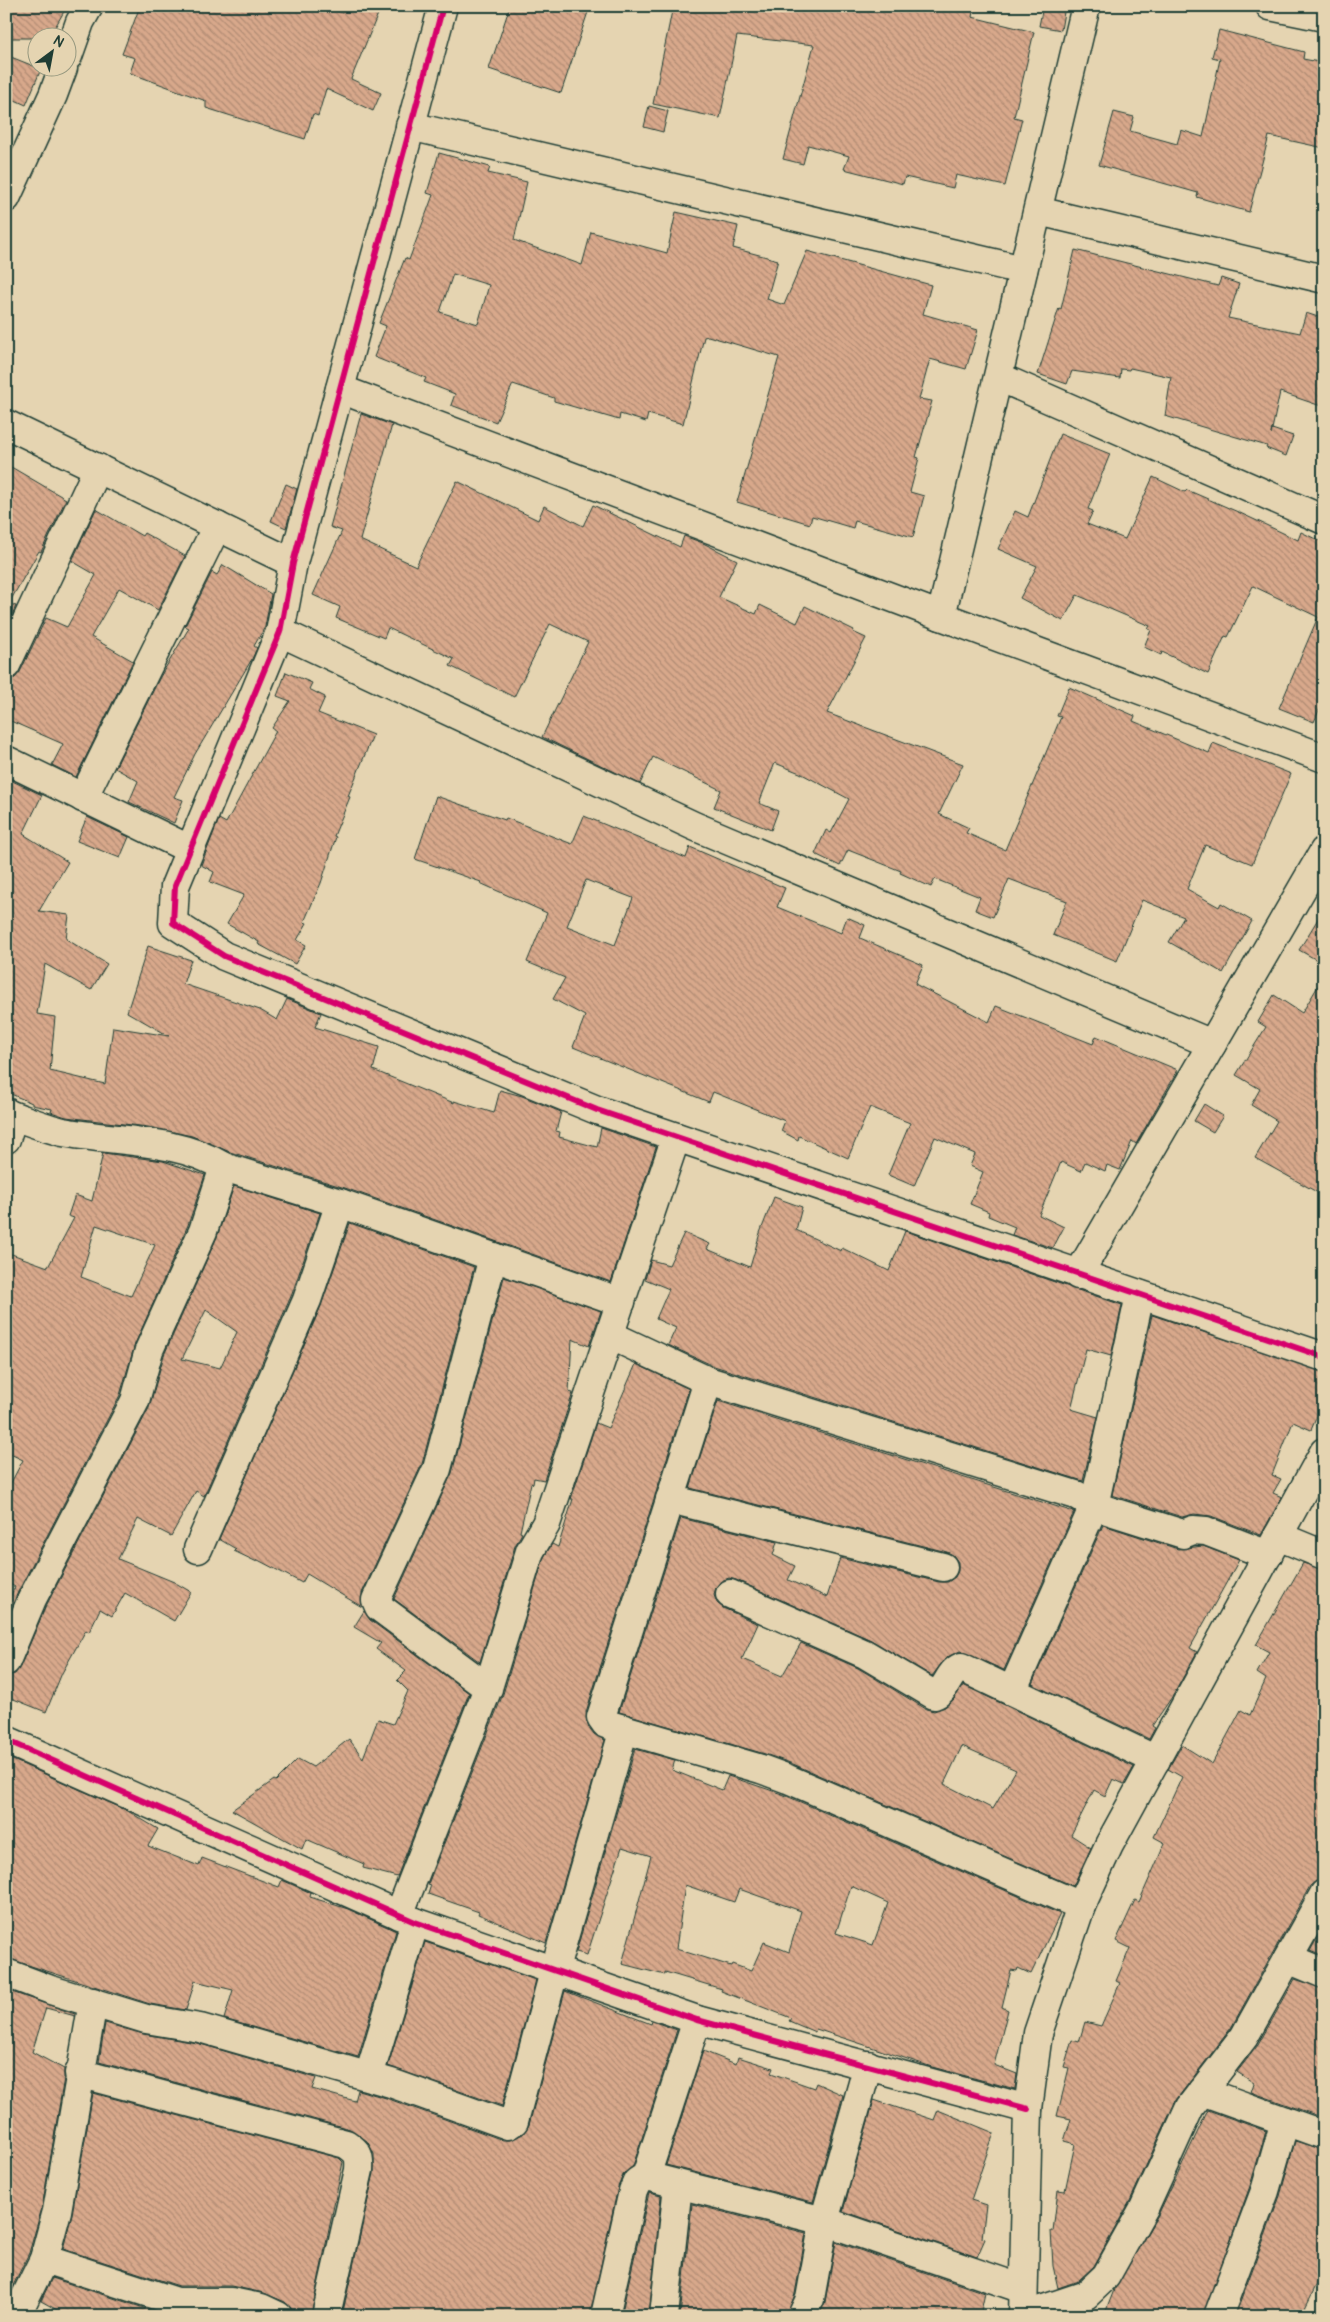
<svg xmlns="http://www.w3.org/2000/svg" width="1330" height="2322" font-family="Pangolin,sans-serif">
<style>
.building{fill:url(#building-back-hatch);stroke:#1f3d34;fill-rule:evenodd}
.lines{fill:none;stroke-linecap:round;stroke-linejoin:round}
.minor-casing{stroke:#1f3d34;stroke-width:31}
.minor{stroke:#e5d4b1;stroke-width:28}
.cycleway-casing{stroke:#e5d4b1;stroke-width:9}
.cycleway{stroke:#d6006c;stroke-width:6}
</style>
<defs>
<pattern id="building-back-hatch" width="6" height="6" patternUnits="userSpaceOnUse" patternTransform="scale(1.25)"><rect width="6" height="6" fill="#d8a88b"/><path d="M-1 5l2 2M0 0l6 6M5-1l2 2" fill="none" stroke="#af8a72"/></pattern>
</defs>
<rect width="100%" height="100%" fill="#e5d4b1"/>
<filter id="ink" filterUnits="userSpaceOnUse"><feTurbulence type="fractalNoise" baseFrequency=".02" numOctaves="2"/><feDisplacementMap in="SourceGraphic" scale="10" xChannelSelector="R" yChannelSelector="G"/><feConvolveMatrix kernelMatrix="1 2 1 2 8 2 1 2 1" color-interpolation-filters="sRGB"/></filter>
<g filter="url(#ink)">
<g class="building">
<path d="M 6,6 L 67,6 L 49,38 L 6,38 Z"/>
<path d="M 140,6 L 327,6 L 342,13 L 344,6 L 357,6 L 378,14 L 351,79 L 381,93 L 373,111 L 326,89 L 318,116 L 313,114 L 305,139 L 206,108 L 206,101 L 130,73 L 135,58 L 122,54 Z"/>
<path d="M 510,6 L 590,6 L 561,93 L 489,69 Z"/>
<path d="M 673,6 L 974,6 L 972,17 L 1034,32 L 1014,117 L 1022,119 L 1005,186 L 956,175 L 953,188 L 905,177 L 903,184 L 844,169 L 849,156 L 808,145 L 803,164 L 783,159 L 814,45 L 737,36 L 720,118 L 653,104 Z"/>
<path d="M 1043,6 L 1065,6 L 1061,30 L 1039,26 Z"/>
<path d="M 1219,30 L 1304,52 L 1303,59 L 1324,63 L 1324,148 L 1269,136 L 1249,212 L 1197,197 L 1198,193 L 1099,165 L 1114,112 L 1134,117 L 1130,131 L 1177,144 L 1181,130 L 1203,137 L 1220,59 L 1212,57 Z"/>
<path d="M 6,55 L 41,69 L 26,105 L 6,96 Z"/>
<path d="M 649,106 L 668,111 L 663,132 L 644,127 Z"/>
<path d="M 439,153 L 490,167 L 488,173 L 527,182 L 514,240 L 582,265 L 591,232 L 667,253 L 676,212 L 738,226 L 733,248 L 778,260 L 767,299 L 784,305 L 807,251 L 931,285 L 923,314 L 978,330 L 966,369 L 930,359 L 919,399 L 932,401 L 916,457 L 919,458 L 910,492 L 924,496 L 913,537 L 855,521 L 853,528 L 812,516 L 810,524 L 737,502 L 779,357 L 708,336 L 704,337 L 683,424 L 648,414 L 646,422 L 620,414 L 619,420 L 554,401 L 554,398 L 513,384 L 496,422 L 451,405 L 455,394 L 424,382 L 426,378 L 374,357 L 386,326 L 379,323 L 405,258 L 409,260 L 433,195 L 427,193 ZM 453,274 L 489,285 L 478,324 L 440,312 Z"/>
<path d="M 1075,250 L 1218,286 L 1221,278 L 1239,284 L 1228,318 L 1300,333 L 1306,313 L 1324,319 L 1324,353 L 1318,372 L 1324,374 L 1324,407 L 1280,392 L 1271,434 L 1272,429 L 1293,436 L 1286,456 L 1266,448 L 1267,446 L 1165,416 L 1171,377 L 1130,368 L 1129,370 L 1121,369 L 1120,378 L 1072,371 L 1067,384 L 1038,374 L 1059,308 L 1061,309 Z"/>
<path d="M 361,414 L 392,425 L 360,540 L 416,566 L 457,481 L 538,520 L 544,506 L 583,526 L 593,505 L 680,547 L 684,536 L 703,543 L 737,560 L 719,597 L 756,614 L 760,605 L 797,623 L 805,606 L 854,630 L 853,632 L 866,638 L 827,713 L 963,764 L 939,814 L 969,828 L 966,833 L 1005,850 L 1061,717 L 1057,716 L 1069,687 L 1135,716 L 1133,721 L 1209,753 L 1213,743 L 1291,774 L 1252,864 L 1205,845 L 1187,889 L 1219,907 L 1221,903 L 1252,921 L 1223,973 L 1169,942 L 1184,917 L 1142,900 L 1117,961 L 1053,935 L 1067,901 L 1009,879 L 993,917 L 975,910 L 980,897 L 935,879 L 931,887 L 900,873 L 901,871 L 848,850 L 840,866 L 815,854 L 826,830 L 831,833 L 849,799 L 800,773 L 775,763 L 759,803 L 778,811 L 771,830 L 714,807 L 721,790 L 653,757 L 640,784 L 542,737 L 588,642 L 550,624 L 514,697 L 450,666 L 454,659 L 388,628 L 384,638 L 336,618 L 340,607 L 313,595 L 342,531 L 330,527 Z"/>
<path d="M 1060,434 L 1110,454 L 1088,509 L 1093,511 L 1087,524 L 1125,539 L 1153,477 L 1185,492 L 1187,490 L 1238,512 L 1298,540 L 1301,532 L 1324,543 L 1324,699 L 1314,722 L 1279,708 L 1318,617 L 1253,586 L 1228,637 L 1225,636 L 1208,674 L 1162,652 L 1161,655 L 1144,647 L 1151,630 L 1148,629 L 1150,626 L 1077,595 L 1063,621 L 1020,598 L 1037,566 L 998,549 L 1015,511 L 1028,517 Z"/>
<path d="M 6,464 L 66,499 L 41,552 L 39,551 L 9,603 L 16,606 L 6,628 Z"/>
<path d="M 286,484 L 297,489 L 286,528 L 271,521 Z"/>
<path d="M 96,509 L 142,536 L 144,533 L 185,556 L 158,610 L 119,588 L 91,637 L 133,661 L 76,777 L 52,765 L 63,744 L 6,719 L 6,680 L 15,678 L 20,672 L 46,618 L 67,627 L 96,575 L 72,561 Z"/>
<path d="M 223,565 L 271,594 L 265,627 L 254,646 L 257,648 L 252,659 L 195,754 L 174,797 L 183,800 L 174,823 L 129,802 L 138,781 L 115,768 L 160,677 L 189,628 L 185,626 L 212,572 L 217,575 Z"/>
<path d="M 286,672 L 312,683 L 309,689 L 325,697 L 318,713 L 373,735 L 348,796 L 350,797 L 334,836 L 336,837 L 321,883 L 304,922 L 307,923 L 297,940 L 306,945 L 295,964 L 258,944 L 259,942 L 227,924 L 244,895 L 210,882 L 214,872 L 201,865 L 219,819 L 226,823 L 276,731 L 272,728 L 290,701 L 277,696 Z"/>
<path d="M 6,778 L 42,795 L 23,834 L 68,862 L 39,911 L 69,915 L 66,939 L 107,964 L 91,990 L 45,964 L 37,1014 L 55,1017 L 50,1071 L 105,1084 L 113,1027 L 169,1036 L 127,1012 L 148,946 L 191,960 L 183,984 L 260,1010 L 277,1020 L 287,999 L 321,1013 L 315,1027 L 379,1047 L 373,1070 L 454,1103 L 454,1101 L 494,1113 L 500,1090 L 522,1096 L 561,1112 L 556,1131 L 560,1132 L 559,1137 L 597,1147 L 601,1128 L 656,1147 L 611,1282 L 345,1188 L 230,1152 L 192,1136 L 148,1127 L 66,1117 L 51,1112 L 52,1109 L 32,1105 L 32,1103 L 6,1092 Z"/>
<path d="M 436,796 L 505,820 L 506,818 L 572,844 L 584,816 L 686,858 L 690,847 L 785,888 L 777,907 L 841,933 L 847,917 L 865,925 L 860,938 L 923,965 L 915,984 L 989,1022 L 996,1006 L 1093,1044 L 1096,1036 L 1178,1070 L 1136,1144 L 1132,1141 L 1120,1170 L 1107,1165 L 1105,1171 L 1085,1162 L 1081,1171 L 1061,1162 L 1039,1215 L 1064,1227 L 1053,1248 L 1012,1235 L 1015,1227 L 988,1216 L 989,1212 L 970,1204 L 983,1172 L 970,1166 L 975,1154 L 935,1137 L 914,1186 L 888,1175 L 910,1123 L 870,1107 L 848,1158 L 799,1136 L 798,1140 L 781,1131 L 785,1121 L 713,1092 L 709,1102 L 573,1047 L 585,1016 L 553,999 L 565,978 L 527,962 L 547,913 L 480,883 L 481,882 L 415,859 ZM 586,880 L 633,898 L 615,945 L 567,926 Z"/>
<path d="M 87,817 L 129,837 L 120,858 L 77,841 Z"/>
<path d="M 1324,909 L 1324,964 L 1299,950 Z"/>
<path d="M 1324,976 L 1324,1196 L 1255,1158 L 1277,1121 L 1251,1105 L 1260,1089 L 1236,1075 L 1266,1027 L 1258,1022 L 1274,995 L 1302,1013 Z"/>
<path d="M 1204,1104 L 1223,1116 L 1213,1132 L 1194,1121 Z"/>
<path d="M 103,1153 L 163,1161 L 205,1175 L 188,1225 L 135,1344 L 120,1395 L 18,1592 L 6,1620 L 6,1605 L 15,1587 L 6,1582 L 6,1492 L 23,1460 L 6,1452 L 6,1252 L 48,1267 L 74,1218 L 68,1216 L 75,1195 L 92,1201 ZM 96,1225 L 155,1245 L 131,1296 L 81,1277 Z"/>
<path d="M 234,1186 L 320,1213 L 292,1294 L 204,1496 L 196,1491 L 171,1536 L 138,1519 L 118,1559 L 174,1582 L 191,1592 L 174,1621 L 125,1593 L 112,1616 L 100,1609 L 89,1632 L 86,1630 L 62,1673 L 46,1712 L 6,1696 L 6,1676 L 15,1674 L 20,1667 L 46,1606 L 149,1408 L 164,1355 L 217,1237 ZM 206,1310 L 237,1332 L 220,1368 L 182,1359 Z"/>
<path d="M 774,1197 L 802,1207 L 796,1230 L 841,1251 L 842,1248 L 889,1271 L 905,1231 L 1122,1305 L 1111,1356 L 1086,1349 L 1071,1409 L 1098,1417 L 1083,1481 L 714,1366 L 668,1345 L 676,1328 L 656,1319 L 669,1289 L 645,1279 L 651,1260 L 669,1265 L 684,1233 L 710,1244 L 707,1249 L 750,1267 L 760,1233 Z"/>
<path d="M 350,1223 L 474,1267 L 422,1464 L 362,1593 L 362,1607 L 307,1574 L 302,1583 L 258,1560 L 257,1562 L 234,1551 L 236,1549 L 219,1539 L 321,1306 Z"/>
<path d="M 504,1277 L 601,1311 L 589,1346 L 572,1339 L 569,1392 L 573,1393 L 544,1480 L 534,1478 L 533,1484 L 531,1483 L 520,1532 L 522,1533 L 515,1546 L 480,1662 L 394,1599 L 452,1473 Z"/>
<path d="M 1152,1315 L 1324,1372 L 1324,1400 L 1311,1430 L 1293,1422 L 1272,1475 L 1281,1479 L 1273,1493 L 1282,1497 L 1261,1535 L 1211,1516 L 1194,1514 L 1182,1517 L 1112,1495 Z"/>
<path d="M 636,1364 L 689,1389 L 586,1712 L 588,1726 L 594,1734 L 605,1740 L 546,1943 L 478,1914 L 479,1912 L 428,1894 L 431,1885 L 428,1884 L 503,1694 L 544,1557 L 552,1544 L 558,1547 L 573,1499 L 571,1499 L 596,1423 L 608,1428 Z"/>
<path d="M 718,1401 L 1074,1512 L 1004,1670 L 960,1651 L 946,1658 L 932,1676 L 871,1640 L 736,1580 L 729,1578 L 721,1581 L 716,1587 L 714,1595 L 717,1603 L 723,1608 L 758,1624 L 742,1659 L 782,1676 L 801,1643 L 858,1668 L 926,1709 L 934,1711 L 945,1707 L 954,1699 L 963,1685 L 1134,1767 L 1124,1784 L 1113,1779 L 1105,1796 L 1094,1790 L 1071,1835 L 1091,1848 L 1073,1886 L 793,1764 L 765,1754 L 619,1712 L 681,1518 L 777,1542 L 773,1555 L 795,1566 L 788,1580 L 827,1597 L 840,1558 L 939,1582 L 948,1582 L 955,1577 L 958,1571 L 958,1562 L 953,1555 L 947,1552 L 690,1488 ZM 962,1746 L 1016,1770 L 993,1809 L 944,1784 Z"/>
<path d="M 1103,1525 L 1178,1549 L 1203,1546 L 1239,1560 L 1190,1648 L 1197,1652 L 1174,1694 L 1152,1726 L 1155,1728 L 1149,1739 L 1032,1684 Z"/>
<path d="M 1303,1563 L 1324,1570 L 1324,1878 L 1316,1881 L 1310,1886 L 1231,2028 L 1176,2100 L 1130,2201 L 1094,2266 L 1078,2281 L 1058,2288 L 1053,2266 L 1051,2231 L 1053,2231 L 1058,2190 L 1065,2191 L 1075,2144 L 1064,2141 L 1071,2119 L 1057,2116 L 1069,2068 L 1064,2067 L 1072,2040 L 1079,2042 L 1085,2022 L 1101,2026 L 1120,1983 L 1116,1981 L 1130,1948 L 1116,1941 L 1135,1900 L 1139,1902 L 1165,1843 L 1154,1837 L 1182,1777 L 1168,1769 L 1182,1745 L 1212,1764 L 1241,1710 L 1250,1715 L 1266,1679 L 1257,1673 L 1269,1652 L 1256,1645 Z"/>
<path d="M 364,1611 L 370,1620 L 469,1693 L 397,1877 L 363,1868 L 364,1864 L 306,1839 L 302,1849 L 232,1810 L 274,1780 L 276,1781 L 298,1759 L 313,1767 L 349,1739 L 363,1758 L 378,1719 L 393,1724 L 408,1691 L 397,1680 L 406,1671 L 376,1649 L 381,1643 L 354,1627 Z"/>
<path d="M 635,1749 L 675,1760 L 672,1770 L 722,1790 L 728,1776 L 782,1794 L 1060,1914 L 1031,1974 L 1018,1968 L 1017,1971 L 1011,1970 L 1002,2007 L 1008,2010 L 994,2065 L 1017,2074 L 1015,2089 L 932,2067 L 816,2029 L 815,2032 L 789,2021 L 791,2018 L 721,1991 L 722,1989 L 665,1972 L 665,1975 L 622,1964 L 651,1856 L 622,1847 L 587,1955 L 576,1952 ZM 685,1885 L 734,1902 L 739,1889 L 801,1911 L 789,1952 L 764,1942 L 751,1971 L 732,1964 L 731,1966 L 676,1949 ZM 851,1886 L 888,1903 L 873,1945 L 836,1933 Z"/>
<path d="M 6,1757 L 126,1810 L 158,1829 L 148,1846 L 199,1866 L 202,1858 L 279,1887 L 282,1880 L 311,1893 L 310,1897 L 348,1909 L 396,1931 L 358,2057 L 224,2019 L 233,1990 L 195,1981 L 186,2010 L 150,2004 L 6,1958 Z"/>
<path d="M 1319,1935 L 1324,1937 L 1324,1957 L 1310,1951 Z"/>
<path d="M 425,1942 L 536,1980 L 502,2106 L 388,2066 Z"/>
<path d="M 1295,1979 L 1324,1989 L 1324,2118 L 1251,2092 L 1254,2083 L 1237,2072 L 1258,2045 Z"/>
<path d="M 6,1990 L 75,2014 L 75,2016 L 46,2008 L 32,2052 L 64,2069 L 64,2078 L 42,2208 L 29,2253 L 6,2300 Z"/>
<path d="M 565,1991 L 651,2024 L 652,2021 L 677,2030 L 633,2166 L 623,2175 L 618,2187 L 590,2316 L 342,2316 L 374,2173 L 374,2154 L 367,2141 L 350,2129 L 99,2062 L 105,2023 L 143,2034 L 197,2043 L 316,2078 L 312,2089 L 355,2101 L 358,2090 L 386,2098 L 503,2140 L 510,2140 L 523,2134 L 529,2125 Z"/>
<path d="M 703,2051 L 736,2064 L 738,2057 L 773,2068 L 771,2073 L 814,2088 L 816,2083 L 843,2095 L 813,2202 L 666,2165 Z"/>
<path d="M 93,2093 L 339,2158 L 343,2162 L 311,2316 L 293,2316 L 291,2308 L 285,2302 L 264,2293 L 231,2286 L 179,2286 L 63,2249 L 72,2214 Z"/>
<path d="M 874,2100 L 934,2120 L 938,2110 L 994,2133 L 971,2200 L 986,2205 L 982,2238 L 985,2239 L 977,2257 L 843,2211 Z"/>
<path d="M 1208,2110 L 1266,2131 L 1250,2186 L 1203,2316 L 1104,2316 L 1114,2290 L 1158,2215 Z"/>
<path d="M 1295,2141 L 1324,2150 L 1324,2270 L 1301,2316 L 1235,2316 L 1280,2196 Z"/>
<path d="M 649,2193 L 661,2196 L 649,2316 L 621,2316 Z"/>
<path d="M 692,2204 L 806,2233 L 795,2294 L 787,2316 L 680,2316 Z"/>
<path d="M 836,2242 L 985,2293 L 980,2316 L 819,2316 L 825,2302 Z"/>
<path d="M 52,2278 L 153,2311 L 152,2316 L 68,2316 L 41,2301 Z"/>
</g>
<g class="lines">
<defs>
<g id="minor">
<path d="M 443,6 L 293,563 L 280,632 L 175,886 L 173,923 L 224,956 L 597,1110 L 1324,1357"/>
<path d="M 1270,6 L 1324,17"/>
<path d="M 68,56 L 80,22 L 89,6"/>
<path d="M 410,126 L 1023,270"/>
<path d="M 6,198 L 53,95 L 63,68"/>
<path d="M 1038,211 L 1324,279"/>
<path d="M 999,377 L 1324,520"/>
<path d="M 340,389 L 941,616 L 1324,758"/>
<path d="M 6,424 L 293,563"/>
<path d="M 941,616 L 1086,6"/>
<path d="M 280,632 L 694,826 L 1212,1044"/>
<path d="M 6,665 L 98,468"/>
<path d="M 6,760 L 189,849"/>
<path d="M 83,798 L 217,526"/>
<path d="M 6,1112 L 11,1123 L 6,1139"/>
<path d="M 8,1114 C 26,1120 45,1128 63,1132 C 116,1142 177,1138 224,1167 L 340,1203 L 621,1302"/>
<path d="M 1078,1275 L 1324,851"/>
<path d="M 610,1335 L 708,1381 L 1076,1495 L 1094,1506 L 1183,1534 L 1193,1530 L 1206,1531 L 1268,1555"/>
<path d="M 708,1381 L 601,1717 L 606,1724 L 761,1769 L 788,1779 L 1081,1906"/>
<path d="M 670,1499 L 943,1567"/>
<path d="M 1278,1536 L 1324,1555"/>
<path d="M 198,1549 L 307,1300 L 340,1203"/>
<path d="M 730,1594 L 865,1654 L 934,1695 C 947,1691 948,1672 961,1667 L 1156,1760"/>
<path d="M 6,1661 L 32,1599 L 135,1401 L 149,1350 L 203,1231 L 224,1167"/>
<path d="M 488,1688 L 379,1607 L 376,1600 L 437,1469 L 493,1257"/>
<path d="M 1012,1691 L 1094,1506 L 1140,1295"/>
<path d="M 6,1740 L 415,1922 L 697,2020 L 1028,2109"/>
<path d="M 399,1915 L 488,1688 L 530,1551 L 546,1524 L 676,1137"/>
<path d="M 1288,1959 L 1324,1974"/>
<path d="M 6,1973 L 51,1990 L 146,2019 L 200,2028 L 391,2083 L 508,2125 L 514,2121 L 554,1972 L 624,1729"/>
<path d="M 79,2073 L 346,2144 C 358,2152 360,2155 359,2170 L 326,2316"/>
<path d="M 369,2076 L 415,1922"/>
<path d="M 1202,2091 L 1324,2135"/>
<path d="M 646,2176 L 824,2221 L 1023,2289"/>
<path d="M 44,2259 L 177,2302 L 231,2302 L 261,2308 L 278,2316"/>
<path d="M 16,2316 L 44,2259 L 57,2211 L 93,2002"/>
<path d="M 605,2316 L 633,2191 L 637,2182 L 646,2176 L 697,2020"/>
<path d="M 664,2316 L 678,2185"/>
<path d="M 802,2316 L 810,2299 L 824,2221 L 868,2065"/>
<path d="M 1023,2316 L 1028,2109 L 1038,2033 L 1081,1906 L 1109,1845 L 1324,1452"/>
<path d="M 1023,2316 L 1086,2295 L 1106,2276 L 1144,2208 L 1190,2107 L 1244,2037 L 1324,1894"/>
<path d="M 1218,2316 L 1265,2191 L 1285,2121"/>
</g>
</defs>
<use href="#minor" class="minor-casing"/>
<use href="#minor" class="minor"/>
<defs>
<g id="cycleway">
<path d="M 443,6 L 293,563 L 280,632 L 175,886 L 173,923 L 224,956 L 597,1110 L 1324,1357"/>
<path d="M 6,1740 L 415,1922 L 697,2020 L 1028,2109"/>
</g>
</defs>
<use href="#cycleway" class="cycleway-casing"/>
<use href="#cycleway" class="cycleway"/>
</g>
</g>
<rect width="1330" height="2322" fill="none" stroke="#e5d4b1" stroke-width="25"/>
<rect x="12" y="12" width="1305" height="2297" fill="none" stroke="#1f3d34" stroke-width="2" filter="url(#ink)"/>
<g transform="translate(52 52) rotate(32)"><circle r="24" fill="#e5d4b1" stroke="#96987f"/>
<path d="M0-4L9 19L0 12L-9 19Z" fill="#1f3d34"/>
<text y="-8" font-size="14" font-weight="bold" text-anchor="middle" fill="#1f3d34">N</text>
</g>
</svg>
